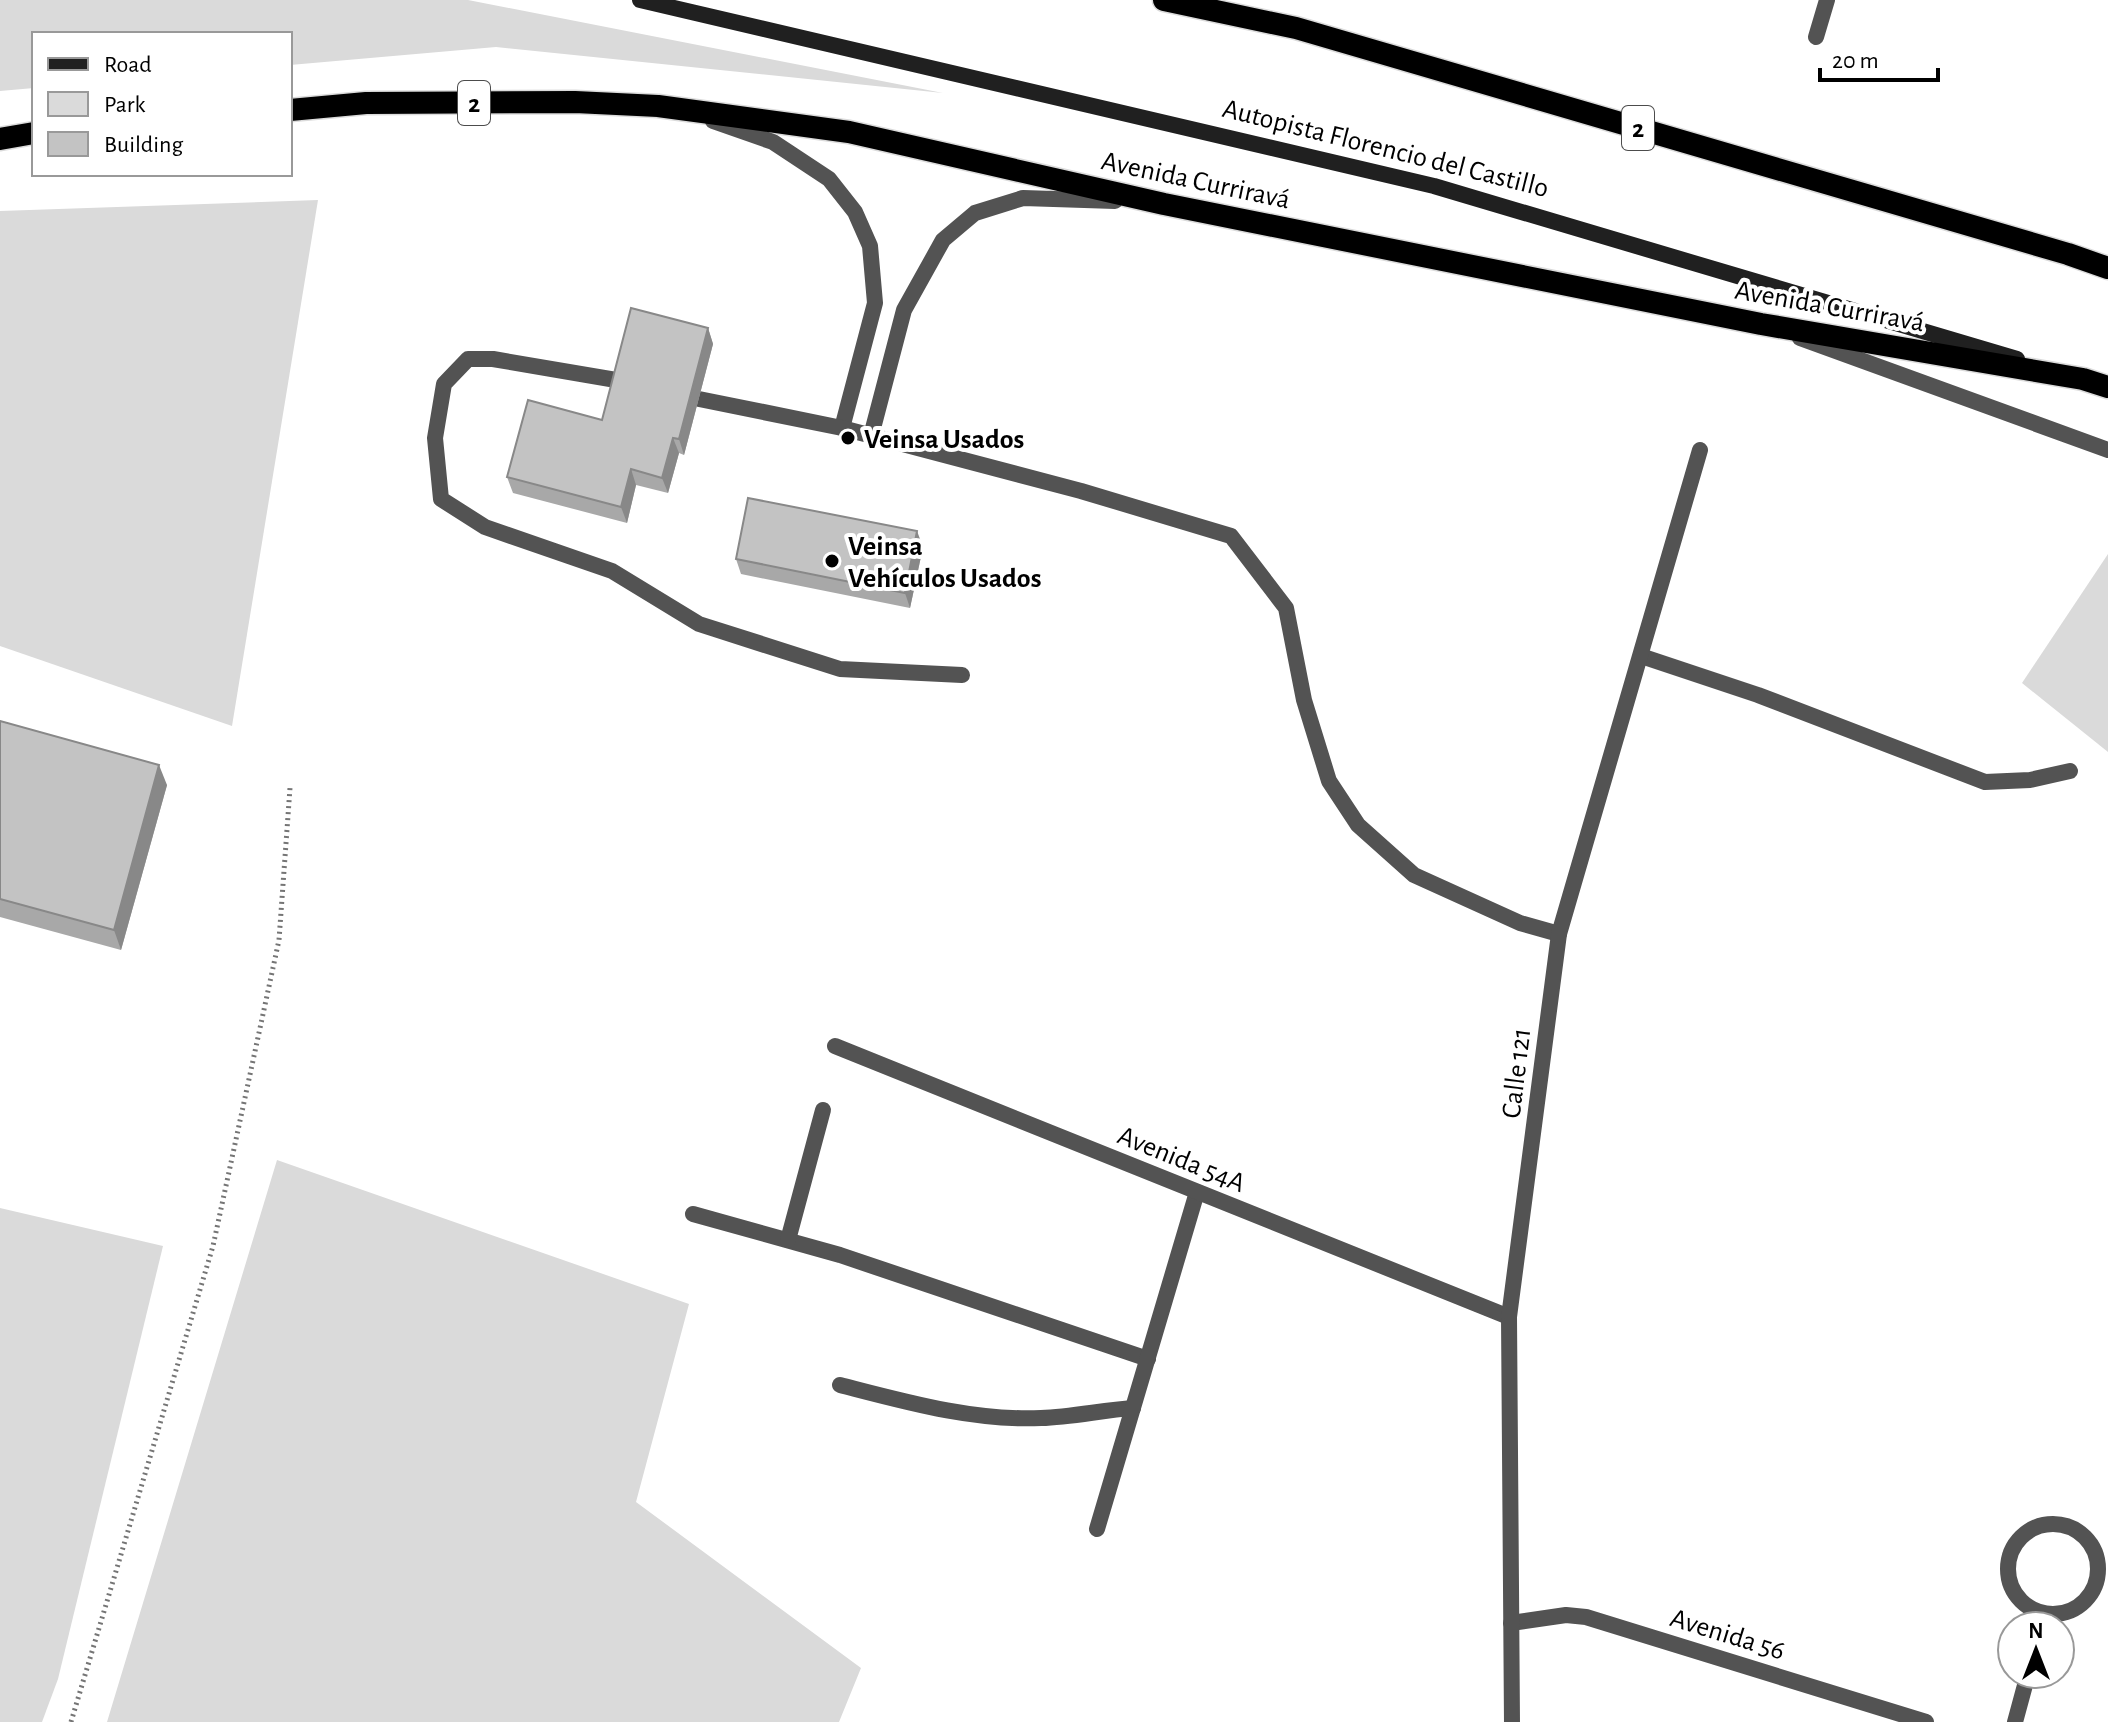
<svg xmlns="http://www.w3.org/2000/svg" width="2108" height="1722" font-family="'Alegreya Sans',sans-serif">
<style>
.green{fill:#dadada}
.lines{fill:none;stroke-linecap:round;stroke-linejoin:round}
.trunk-casing{stroke:#dbdbdb;stroke-width:25}
.path{stroke:#757575;stroke-width:5;stroke-dasharray:2 4;stroke-linecap:butt}
.service{stroke:#535353;stroke-width:16}
.minor{stroke:#535353;stroke-width:16}
.tertiary{stroke:#535353;stroke-width:16}
.secondary{stroke:#202020;stroke-width:16}
.trunk{stroke:#000;stroke-width:22}
.wall{fill:#a8a8a8}
.shaded-wall{fill:#888}
.building{fill:#c3c3c3;stroke:#888;stroke-width:2}
.poi-dot{fill:#000;stroke:#fff;stroke-width:3}
.labels{text-anchor:middle;stroke-width:8;stroke-linejoin:round;paint-order:stroke}
.shield{fill:#fff;stroke:#4c4c4c;stroke-width:2}
.shield-label{font-size:26px;font-weight:bold;fill:#000}
.street-label{font-size:28px;fill:#000;stroke:#fff}
.poi-label{font-size:28px;font-weight:bold;fill:#000;stroke:#fff;text-anchor:start}
</style>
<rect width="100%" height="100%" fill="#fff"/>
<g class="green">
<path d="M 0,0 L 468,0 L 943,93 L 496,47 L 290,65 L 290,34 L 34,34 L 34,88 L 0,91 Z"/>
<path d="M 318,200 L 232,726 L 0,646 L 0,211 Z"/>
<path d="M 2108,554 L 2108,752 L 2022,683 Z"/>
<path d="M 277,1160 L 689,1304 L 636,1502 L 861,1668 L 839,1722 L 107,1722 Z"/>
<path d="M 0,1208 L 163,1246 L 58,1679 L 42,1722 L 0,1722 Z"/>
</g>
<g class="lines">
<defs>
<g id="trunk">
<path d="M 1164,0 L 1296,28 L 2068,254 L 2108,268"/>
<path d="M 290,110 L 366,103 L 575,102 L 658,106 L 849,132 L 1164,204 L 1761,324 L 2083,379 L 2108,387"/>
<path d="M 0,139 L 34,133"/>
</g>
</defs>
<use href="#trunk" class="trunk-casing"/>
<path class="path" d="M 71,1722 L 213,1246 L 279,940 L 290,788"/>
<g class="service">
<path d="M 713,121 L 773,142 L 829,179 L 855,212 L 870,246 L 875,303 L 842,428"/>
<path d="M 622,381 L 493,359 L 468,359 L 444,384 L 435,438 L 441,499 L 485,527 L 612,571 L 699,624 L 840,669 L 962,675"/>
<path d="M 699,399 L 842,428 L 1081,491 L 1231,536 L 1286,608 L 1304,700 L 1329,781 L 1358,825 L 1414,875 L 1520,923 L 1559,934"/>
<path d="M 871,436 L 904,310 L 943,240 L 975,213 L 1023,198 L 1115,201"/>
<path d="M 1641,656 L 1758,695 L 1985,782 L 2030,780 L 2070,771"/>
<path d="M 693,1214 L 840,1255 L 1148,1359"/>
<path d="M 788,1240 L 823,1110"/>
<path d="M 840,1385 C 906,1402 973,1421 1041,1418 C 1072,1417 1103,1410 1133,1408"/>
<circle cx="2053" cy="1569" r="45"/>
<path d="M 1097,1529 L 1197,1192"/>
<path d="M 2015,1722 L 2028,1674"/>
</g>
<g class="minor">
<path d="M 1816,37 L 1827,0"/>
<path d="M 835,1046 L 1509,1317"/>
<path d="M 1511,1623 L 1566,1615 L 1586,1617 L 1926,1722"/>
<path d="M 1512,1722 L 1509,1317 L 1559,934 L 1700,450"/>
</g>
<path class="tertiary" d="M 1800,338 L 2108,450"/>
<path class="secondary" d="M 640,0 L 1434,186 L 2017,359"/>
<use href="#trunk" class="trunk"/>
</g>
<g class="wall">
<path d="M 708,328 L 713,344 L 684,455 L 679,453 L 668,493 L 636,485 L 627,523 L 513,493 L 507,477 L 602,420 Z"/>
<path d="M 923,547 L 910,608 L 741,574 L 736,559 Z"/>
<path d="M 0,721 L 167,785 L 121,950 L 0,917 Z"/>
</g>
<g class="shaded-wall">
<path d="M 708,328 L 713,344 L 684,455 L 679,439 Z"/>
<path d="M 673,438 L 679,453 L 668,493 L 662,478 Z"/>
<path d="M 631,469 L 636,485 L 627,523 L 621,507 Z"/>
<path d="M 917,531 L 923,547 L 910,608 L 905,593 Z"/>
<path d="M 159,765 L 167,785 L 121,950 L 114,930 Z"/>
</g>
<g class="building">
<path d="M 631,308 L 708,328 L 679,439 L 673,438 L 662,478 L 631,469 L 621,507 L 507,477 L 528,400 L 602,420 Z"/>
<path d="M 748,498 L 917,531 L 905,593 L 736,559 Z"/>
<path d="M 0,721 L 159,765 L 114,930 L 0,899 Z"/>
</g>
<g class="poi-dot">
<circle cx="848" cy="438" r="8"/>
<circle cx="832" cy="561" r="8"/>
</g>
<g class="labels">
<g class="shield">
<rect x="458" y="81" width="32" height="44" rx="6"/>
<rect x="1622" y="106" width="32" height="44" rx="6"/>
</g>
<g class="shield-label">
<text x="474" y="112">2</text>
<text x="1638" y="137">2</text>
</g>
<g class="street-label">
<text transform="translate(1386 147) rotate(14)" y="10">Autopista Florencio del Castillo</text>
<text transform="translate(1196 179) rotate(12)" y="10">Avenida Curriravá</text>
<text transform="translate(1830 305) rotate(10)" y="10">Avenida Curriravá</text>
<text transform="translate(1515 1073) rotate(-83)" y="10">Calle 121</text>
<text transform="translate(1182 1158) rotate(22)" y="10">Avenida 54A</text>
<text transform="translate(1728 1633) rotate(17)" y="10">Avenida 56</text>
</g>
<g class="poi-label">
<text x="864" y="448">Veinsa Usados</text>
<text x="848" y="555">Veinsa<tspan x="848" dy="32">Vehículos Usados</tspan></text>
</g>
</g>
<rect x="32" y="32" width="260" height="144" fill="#ffffff" stroke="#999999" stroke-width="2"/>
<rect x="48" y="58" width="40" height="12" fill="#202020" stroke="#999999" stroke-width="2"/>
<text x="104" y="72" font-size="24" fill="#000000">Road</text>
<rect x="48" y="92" width="40" height="24" fill="#dadada" stroke="#999999" stroke-width="2"/>
<text x="104" y="112" font-size="24" fill="#000000">Park</text>
<rect x="48" y="132" width="40" height="24" fill="#c3c3c3" stroke="#999999" stroke-width="2"/>
<text x="104" y="152" font-size="24" fill="#000000">Building</text>
<g transform="translate(2036 1650)"><circle r="38" fill="#ffffff" stroke="#999999" stroke-width="2"/>
<path d="M0-6L14 30L0 20L-14 30Z" fill="#000000"/>
<text y="-12" font-size="22" font-weight="bold" text-anchor="middle" fill="#000000">N</text>
</g>
<path d="M1820 68v12h118v-12" fill="none" stroke="#000000" stroke-width="4"/>
<text x="1832" y="68" font-size="24" fill="#000000" stroke="#ffffff" stroke-width="6" paint-order="stroke">20 m</text>
</svg>
